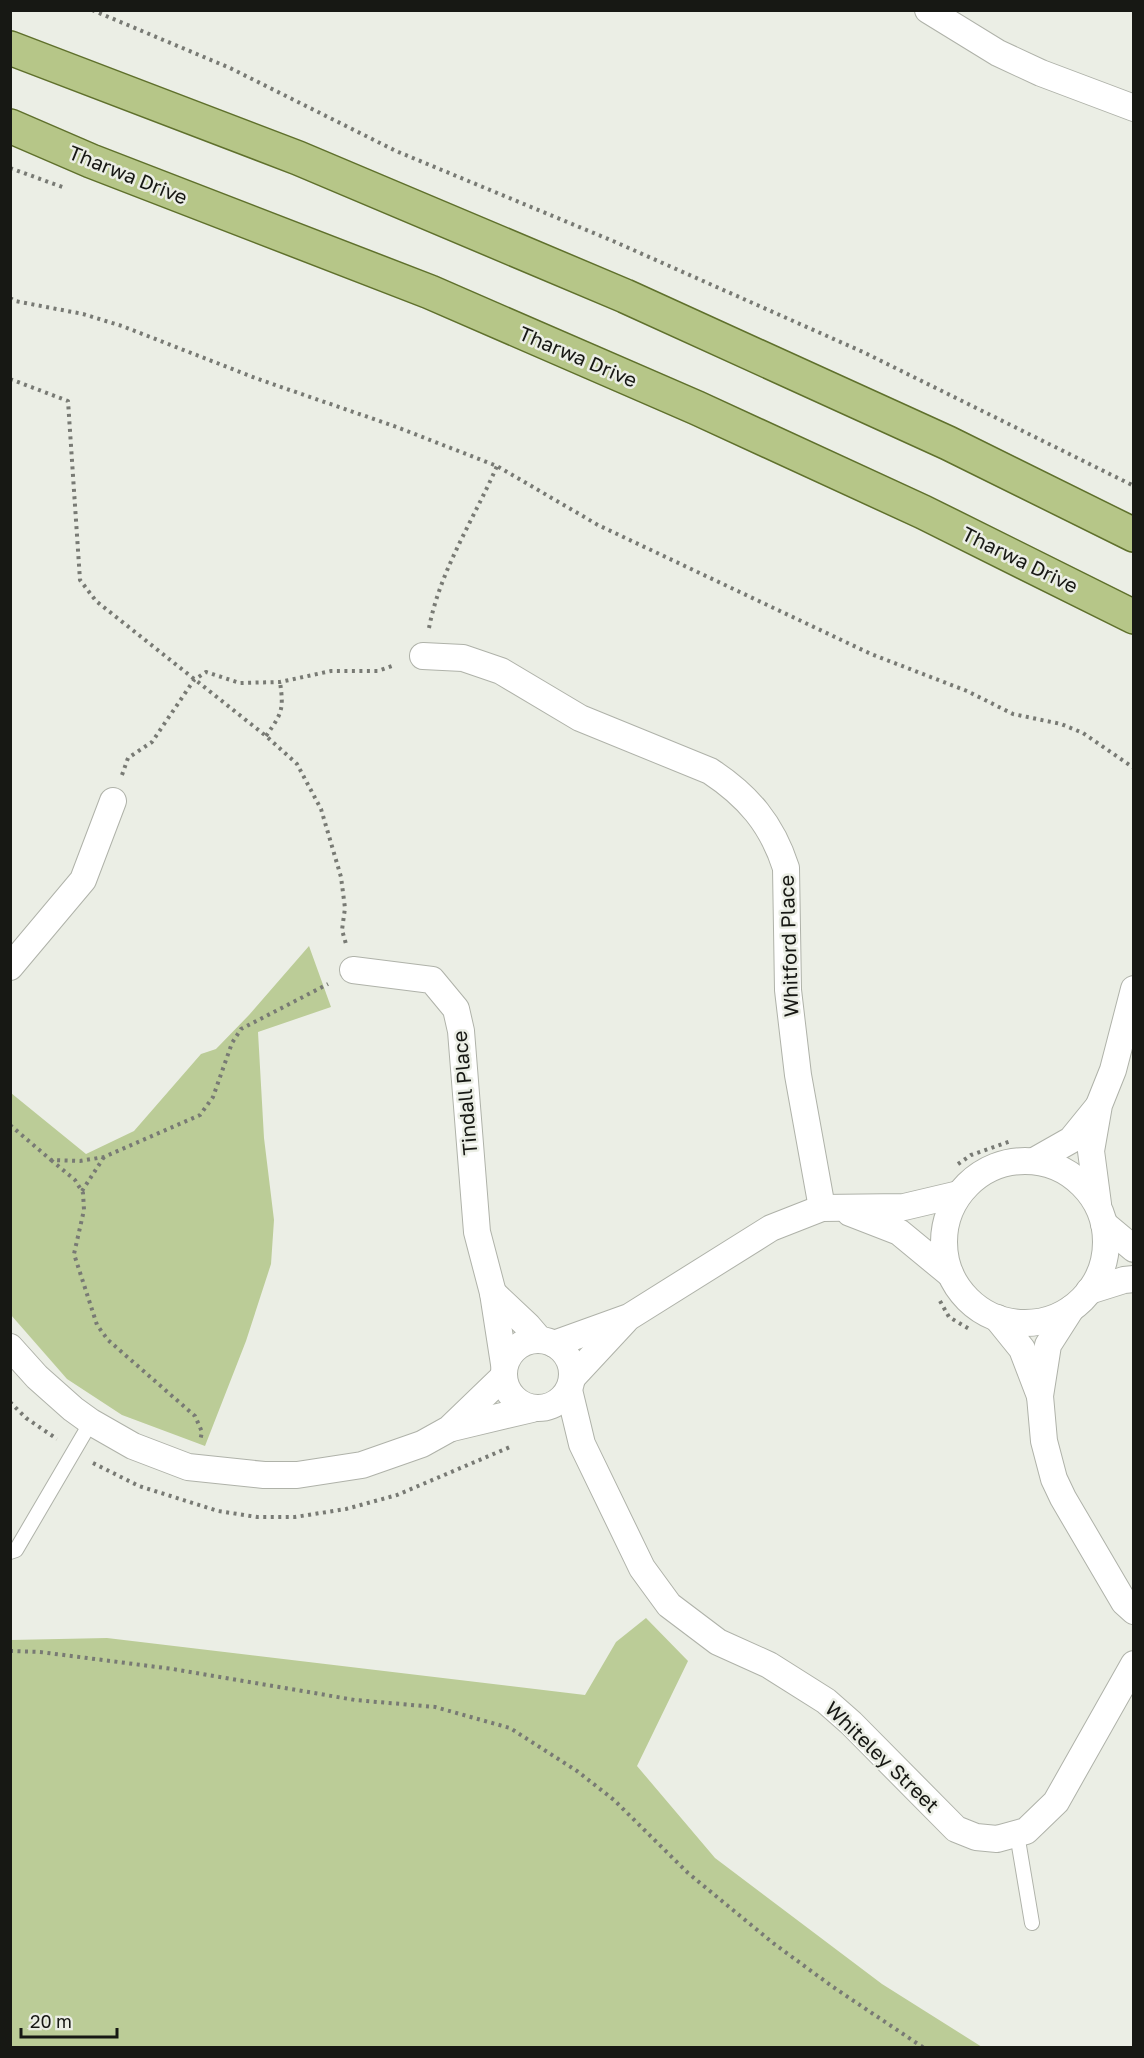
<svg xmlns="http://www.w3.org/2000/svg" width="1144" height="2058" font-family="'Golos Text',sans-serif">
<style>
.green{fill:#bbcc97}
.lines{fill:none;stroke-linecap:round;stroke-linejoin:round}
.service-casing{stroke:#afb2a9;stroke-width:16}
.minor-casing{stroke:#afb2a9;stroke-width:28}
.primary-casing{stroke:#5f702c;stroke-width:36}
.path{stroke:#787a74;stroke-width:4;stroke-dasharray:3 4.5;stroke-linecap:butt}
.service{stroke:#fff;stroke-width:14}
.minor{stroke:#fff;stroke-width:26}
.primary{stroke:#b6c688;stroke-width:33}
.labels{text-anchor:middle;stroke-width:5;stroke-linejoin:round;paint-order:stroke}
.street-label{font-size:20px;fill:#171814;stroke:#ebeee5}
</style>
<rect width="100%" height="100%" fill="#ebeee5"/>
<g class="green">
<path d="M 309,946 L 331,1007 L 258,1032 L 264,1138 L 274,1220 L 271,1264 L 246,1341 L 205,1446 L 122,1415 L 67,1379 L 11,1315 L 11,1093 L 86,1154 L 134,1131 L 201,1054 L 216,1049 L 249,1015 Z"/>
<path d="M 646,1618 L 688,1661 L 637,1766 L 715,1858 L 882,1984 L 982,2047 L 11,2047 L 11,1640 L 107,1638 L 585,1695 L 616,1642 Z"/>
</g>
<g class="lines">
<defs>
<g id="service">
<path d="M 10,1552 L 16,1550 L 91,1422"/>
<path d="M 1017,1834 L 1032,1923"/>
</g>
<g id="minor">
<path d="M 928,10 L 998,53 L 1041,73 L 1134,108"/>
<path d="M 423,656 L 463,658 L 501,671 L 580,718 L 710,771 C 748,796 772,824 786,868 L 788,990 L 798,1075 L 822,1208"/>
<path d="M 10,967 L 83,880 L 113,801"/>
<path d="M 353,970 L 432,980 L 456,1009 L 461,1031 L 477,1232 L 493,1293 L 504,1364"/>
<path d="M 1034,1161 L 1071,1140 L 1097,1108"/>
<circle cx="1025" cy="1242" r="81"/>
<path d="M 1098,1204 L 1091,1151 L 1099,1105 L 1113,1070 L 1134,989"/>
<path d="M 850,1213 L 899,1232 L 950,1274"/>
<path d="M 1104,1224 L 1134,1249"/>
<path d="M 1089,1291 L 1124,1280 L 1134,1279"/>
<path d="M 493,1293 L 528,1326 L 540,1340"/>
<path d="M 1071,1309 L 1048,1345 L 1040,1396 L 1044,1441 L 1054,1479 L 1063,1498 L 1124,1602 L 1134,1611"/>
<path d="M 997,1318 L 1022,1349 L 1040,1396"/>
<circle cx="538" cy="1374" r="34"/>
<path d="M 554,1344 L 629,1317 L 771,1228 L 822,1208 L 904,1207 L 959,1194"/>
<path d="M 10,1347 L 37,1377 L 73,1409 L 91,1422 L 133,1446 L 188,1467 L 264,1475 L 297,1475 L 362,1465 L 422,1444 L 449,1429 L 503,1377"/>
<path d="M 572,1378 L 625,1321"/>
<path d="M 569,1390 L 582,1444 L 642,1568 L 669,1605 L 718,1642 L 769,1665 L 826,1701 L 851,1723 L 956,1829 L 976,1837 L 997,1839 L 1026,1831 L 1056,1802 L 1134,1664"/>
<path d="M 452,1428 L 532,1409"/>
</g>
<g id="primary">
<path d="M 10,48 L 298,158 L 625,296 L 948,443 L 1134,535"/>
<path d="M 10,126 L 91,161 L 430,292 L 697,408 L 923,512 L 1134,617"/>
</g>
</defs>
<use href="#service" class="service-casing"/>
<use href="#minor" class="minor-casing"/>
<use href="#primary" class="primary-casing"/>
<g class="path">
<path d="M 92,10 L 230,68 L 396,151 L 613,241 L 863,352 L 1134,486"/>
<path d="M 10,168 L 65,188"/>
<path d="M 10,298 L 15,301 L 83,314 L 122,326 L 258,379 L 394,426 L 497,466 L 598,525 L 871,654 L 967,691 L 1013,714 L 1061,724 L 1083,733 L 1134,768"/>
<path d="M 10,379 L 68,401 L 80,580 L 96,601 L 266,736 L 297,764 L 321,809 L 341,877 L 345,908 L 342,930 L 346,944"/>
<path d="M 429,628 C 440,570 474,519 497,466"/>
<path d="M 266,736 C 282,713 284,710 280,682"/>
<path d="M 122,775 L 128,758 L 152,742 L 194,680 L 206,672 L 240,683 L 280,682 L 331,671 L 378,671 L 395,665"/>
<path d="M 10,1125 L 51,1160 L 80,1161 L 104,1157 L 200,1115 L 213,1097 L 232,1043 L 241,1029 L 328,984"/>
<path d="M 51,1160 L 75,1180 L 83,1193 L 84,1210 L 74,1254 L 97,1325 L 108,1340 L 195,1416 L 202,1432 L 200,1441"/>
<path d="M 958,1164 L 971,1155 L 1011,1141"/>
<path d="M 82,1191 L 104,1157"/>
<path d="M 940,1301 L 949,1317 L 971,1330"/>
<path d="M 10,1402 L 26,1418 L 57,1439"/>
<path d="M 93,1463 L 139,1486 L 218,1511 L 257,1517 L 295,1517 L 346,1509 L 397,1495 L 510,1447"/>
<path d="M 10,1651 L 40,1652 L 173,1669 L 355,1700 L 435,1707 L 510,1728 L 577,1771 L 614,1800 L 688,1873 L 773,1943 L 833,1987 L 924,2048"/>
</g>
<use href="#service" class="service"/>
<use href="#minor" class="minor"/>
<use href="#primary" class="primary"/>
</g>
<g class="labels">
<g class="street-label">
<text transform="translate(128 175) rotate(22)" y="7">Tharwa Drive</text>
<text transform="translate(578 357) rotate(23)" y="7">Tharwa Drive</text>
<text transform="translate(1020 560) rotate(26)" y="7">Tharwa Drive</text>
<text transform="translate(789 946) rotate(-92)" y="7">Whitford Place</text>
<text transform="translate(465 1093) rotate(-95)" y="7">Tindall Place</text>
<text transform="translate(882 1757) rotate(44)" y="7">Whiteley Street</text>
</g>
</g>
<rect width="1144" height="2058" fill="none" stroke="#171814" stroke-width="24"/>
<path d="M21 2028v9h96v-9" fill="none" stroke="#171814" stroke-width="3"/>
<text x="30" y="2028" font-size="18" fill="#171814" stroke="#ebeee5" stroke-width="4.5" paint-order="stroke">20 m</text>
</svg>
